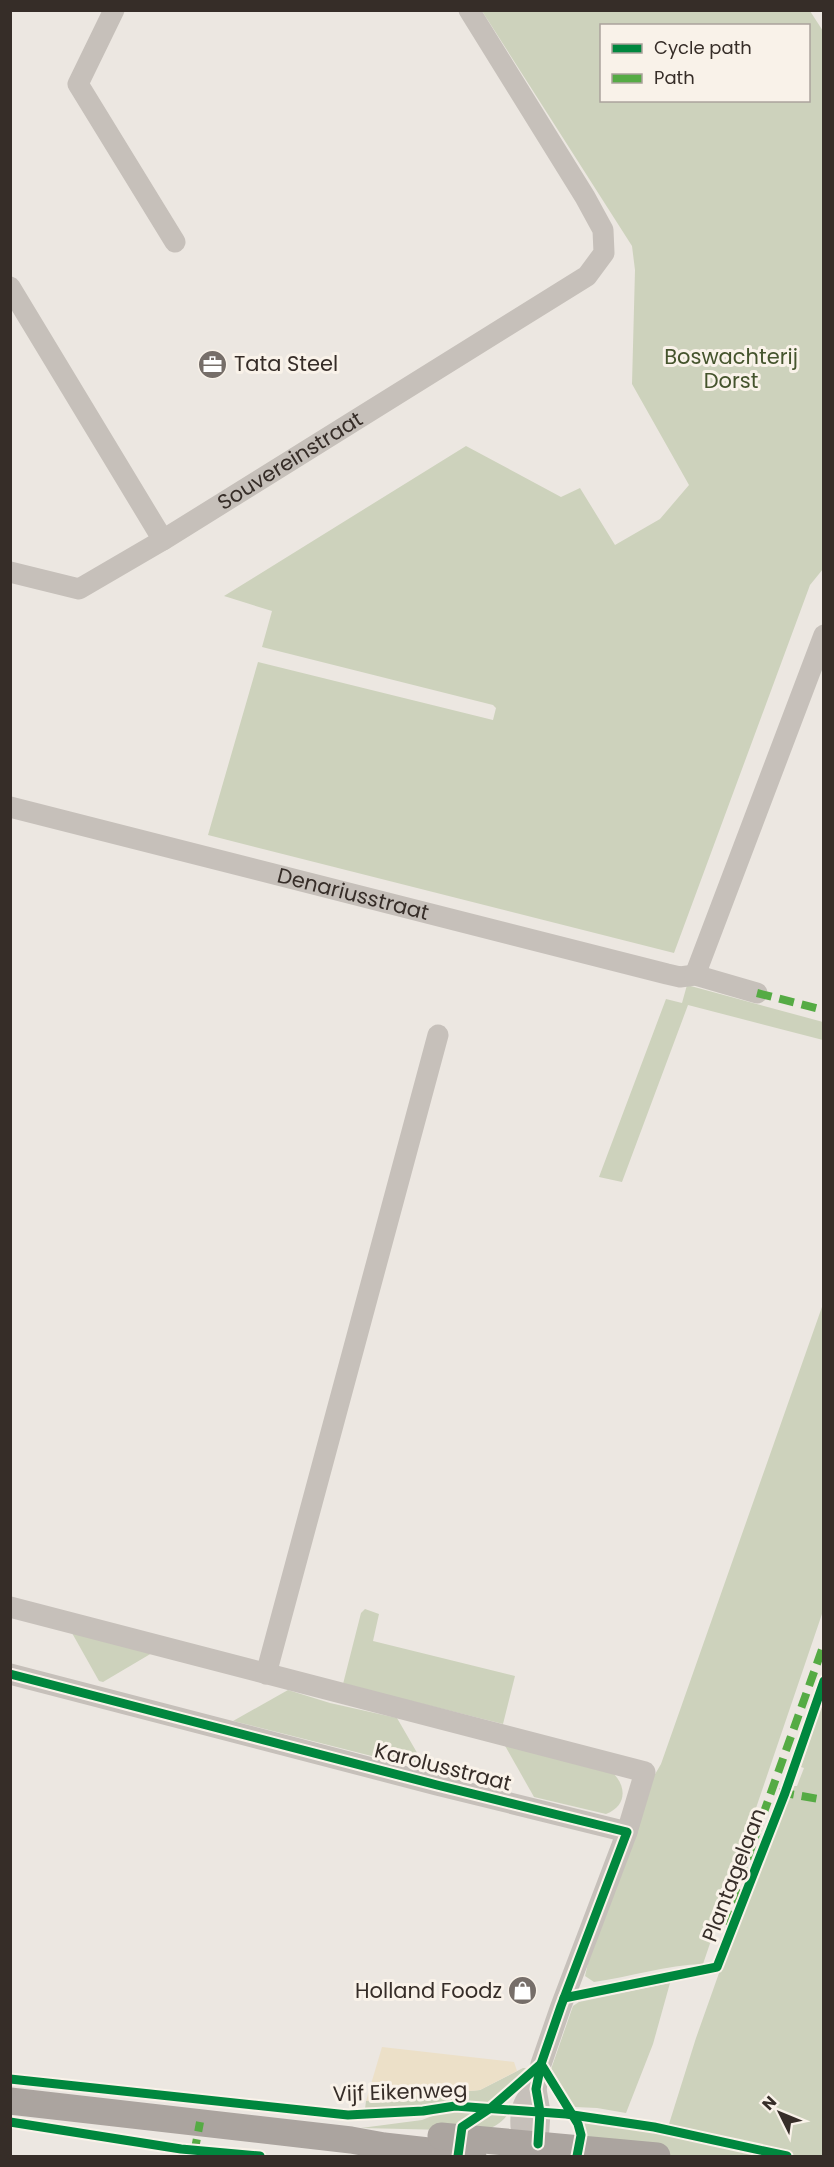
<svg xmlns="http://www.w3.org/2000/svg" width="834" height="2167" font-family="Poppins,sans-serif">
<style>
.green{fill:#cdd2bc;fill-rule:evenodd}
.sand{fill:#ece0c8}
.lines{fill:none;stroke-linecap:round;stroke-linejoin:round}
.minor{stroke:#c6c0ba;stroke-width:21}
.major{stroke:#aba49f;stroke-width:27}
.quiet{stroke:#55ab44;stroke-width:8;stroke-dasharray:15 8;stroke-linecap:butt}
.cycleway-casing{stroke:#f9f2e9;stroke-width:13}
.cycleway{stroke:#00873e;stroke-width:9}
.labels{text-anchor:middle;stroke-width:6;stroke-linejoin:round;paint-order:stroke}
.park-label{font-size:21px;fill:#45542d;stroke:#f9f2e9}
.poi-label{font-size:21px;fill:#362d28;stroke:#f9f2e9;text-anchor:start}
.street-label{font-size:21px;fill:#362d28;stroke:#f9f2e9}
</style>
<rect width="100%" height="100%" fill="#ece7e1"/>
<g class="green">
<path d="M 482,11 L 810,11 L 823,31 L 823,569 L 810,585 L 674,953 L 208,835 L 258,662 L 493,720 L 496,708 L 493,705 L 262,647 L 272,611 L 224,596 L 466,446 L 561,497 L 580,488 L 615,545 L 660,519 L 689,485 L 632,384 L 635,270 L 632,246 ZM 602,26 L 808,26 L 808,100 L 602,100 Z"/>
<path d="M 687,985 L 823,1022 L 823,1040 L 688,1005 L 622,1182 L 599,1177 L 666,999 L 682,1003 Z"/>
<path d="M 823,1304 L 823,1611 L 703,1964 C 667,1965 630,1977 594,1982 L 585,1976 L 589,1959 L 654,1776 L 661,1764 Z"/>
<path d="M 365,1609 L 379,1614 L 373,1641 L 515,1676 L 503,1724 L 343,1684 L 361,1613 Z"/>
<path d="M 72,1633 L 152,1653 L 103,1682 L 99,1681 Z"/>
<path d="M 288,1690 L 330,1703 L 397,1718 L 427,1770 L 233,1721 Z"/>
<path d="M 823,1701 L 823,2156 L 663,2156 L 583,2136 L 583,2127 L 579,2118 L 671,2134 L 674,2125 L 669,2124 L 696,2038 L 752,1880 L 793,1786 L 797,1786 L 804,1768 L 801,1767 Z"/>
<path d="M 504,1744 L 612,1772 C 627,1786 627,1806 606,1814 L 534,1797 Z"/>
<path d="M 670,1983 L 653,2044 L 626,2113 L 597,2108 L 575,2107 L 549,2075 L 573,2006 L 579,2002 Z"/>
<path d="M 523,2068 L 526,2068 L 494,2102 C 451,2101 408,2108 365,2109 L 366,2101 L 480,2090 Z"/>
<path d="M 481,2110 L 458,2126 L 447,2130 L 361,2128 L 422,2120 L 445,2111 Z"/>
<path d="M 496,2111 L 509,2113 C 496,2130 484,2131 464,2131 L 475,2121 Z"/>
</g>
<path class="sand" d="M 382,2047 L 514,2062 L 517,2071 L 480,2090 L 366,2101 Z"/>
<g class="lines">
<g class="minor">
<path d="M 114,10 L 78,84 L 175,242"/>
<path d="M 10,287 L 163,540"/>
<path id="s1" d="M 10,572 L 79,589 L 163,540 L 587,276 L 604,253 L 603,230 L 585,197 L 469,10"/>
<path id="s2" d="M 10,807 L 667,974 L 680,977 L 695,975 L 757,993"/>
<path d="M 695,975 L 824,635"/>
<path d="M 10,1607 L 645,1772 L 627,1832"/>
<path d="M 10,1674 L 437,1785 L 627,1832 L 561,2006 L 541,2064 L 536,2089 L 540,2112 L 538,2144"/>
<path d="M 266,1674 L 438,1035"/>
<path d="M 527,2156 C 523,2141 517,2119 524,2104 C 526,2098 532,2093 536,2089"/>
</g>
<g class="major">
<path d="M 10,2101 L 351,2140 L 384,2146 L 473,2156"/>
<path d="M 441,2136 L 657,2156"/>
</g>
<g class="quiet">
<path d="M 757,993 L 824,1010"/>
<path d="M 779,1792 L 824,1800"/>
<path d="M 724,1924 L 824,1644"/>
<path d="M 194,2154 L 200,2122"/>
</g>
<defs>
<g id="cycleway">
<path d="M 10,1674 L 437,1785 L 627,1832 L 561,2006 L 541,2064 L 536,2089 L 540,2112 L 538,2144"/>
<path d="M 564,1998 L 717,1967 L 785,1793 L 824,1681"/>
<path d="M 541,2064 L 578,2124 L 581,2135 L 577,2156"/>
<path d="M 10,2079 L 348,2115 L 423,2111 L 455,2106 L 566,2114 L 654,2127 L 787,2156"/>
<path d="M 10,2122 L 181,2149 L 260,2156"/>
<path d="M 458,2156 L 462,2127 L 492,2107 L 541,2064"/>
</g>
</defs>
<use href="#cycleway" class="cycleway-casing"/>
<use href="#cycleway" class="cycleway"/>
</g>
<defs>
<symbol id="office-disc" viewBox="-11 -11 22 22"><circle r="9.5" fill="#766e69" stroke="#f9f2e9"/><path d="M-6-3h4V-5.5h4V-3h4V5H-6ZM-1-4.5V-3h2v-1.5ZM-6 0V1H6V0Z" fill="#fff"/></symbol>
<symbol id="shop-disc" viewBox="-11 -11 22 22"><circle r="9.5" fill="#766e69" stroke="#f9f2e9"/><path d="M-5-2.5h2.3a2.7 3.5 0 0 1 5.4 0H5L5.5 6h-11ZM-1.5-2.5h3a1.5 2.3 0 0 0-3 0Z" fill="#fff"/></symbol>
</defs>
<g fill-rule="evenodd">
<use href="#office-disc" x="196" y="348" width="33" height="33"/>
<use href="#shop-disc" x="506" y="1974" width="33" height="33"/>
</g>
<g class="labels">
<g class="park-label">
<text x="731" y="364">Boswachterij<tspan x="731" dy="24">Dorst</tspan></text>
</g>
<g class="poi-label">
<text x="234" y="371">Tata Steel</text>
<text x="502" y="1998" text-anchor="end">Holland Foodz</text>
</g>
<g class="street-label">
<text dy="7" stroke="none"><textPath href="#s1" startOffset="318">Souvereinstraat</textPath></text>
<text dy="7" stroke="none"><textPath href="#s2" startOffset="354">Denariusstraat</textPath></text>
<text transform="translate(443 1767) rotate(14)" y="7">Karolusstraat</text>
<text transform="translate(734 1875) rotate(-69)" y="7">Plantagelaan</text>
<text transform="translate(400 2092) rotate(-2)" y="7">Vijf Eikenweg</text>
</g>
</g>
<rect width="834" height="2167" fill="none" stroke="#362d28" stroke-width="24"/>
<rect x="600" y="24" width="210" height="78" fill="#f9f2e9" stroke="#aba39c" stroke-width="1.5"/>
<rect x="612" y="44" width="30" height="9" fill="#00873e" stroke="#aba39c" stroke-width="1.5"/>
<text x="654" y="54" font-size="18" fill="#362d28">Cycle path</text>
<rect x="612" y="74" width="30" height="9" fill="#55ab44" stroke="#aba39c" stroke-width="1.5"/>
<text x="654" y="84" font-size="18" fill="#362d28">Path</text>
<g transform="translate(780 2113) rotate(313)" stroke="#f9f2e9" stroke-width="4.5" paint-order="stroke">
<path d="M0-4.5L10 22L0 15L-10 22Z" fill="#362d28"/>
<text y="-9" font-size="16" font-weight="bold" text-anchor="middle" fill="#362d28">N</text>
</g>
</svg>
